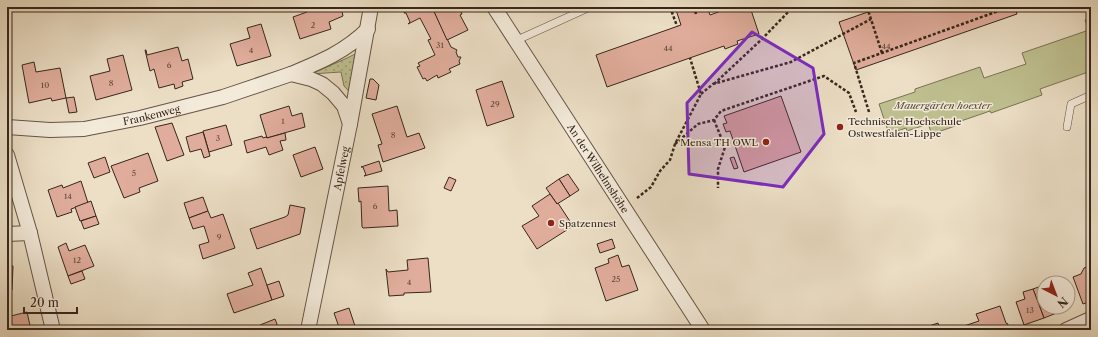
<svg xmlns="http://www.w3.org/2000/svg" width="1098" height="337" font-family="'Libre Caslon Text',serif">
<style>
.grass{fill:url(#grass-dots);stroke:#7b7356}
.green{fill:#bfc090;stroke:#7b7356}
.building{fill:#e0ad9c;stroke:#37261b}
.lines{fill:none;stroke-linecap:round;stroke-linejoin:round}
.lane-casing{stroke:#645446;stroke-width:8}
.street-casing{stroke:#645446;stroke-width:16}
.path{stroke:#37261b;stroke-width:2.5;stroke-dasharray:3 2;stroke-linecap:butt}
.lane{stroke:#f3eada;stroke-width:7}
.street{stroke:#f3eada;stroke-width:14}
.marked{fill:#7b2cbf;fill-opacity:0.2;stroke:#7b2cbf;stroke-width:3;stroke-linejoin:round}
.poi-dot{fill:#8f2418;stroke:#f3eada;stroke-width:1.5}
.labels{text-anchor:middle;stroke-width:3;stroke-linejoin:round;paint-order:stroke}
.number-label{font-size:8px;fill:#61483b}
.park-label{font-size:10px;font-style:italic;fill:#594c38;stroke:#f3eada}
.street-label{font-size:10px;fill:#37261b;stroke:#f3eada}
.poi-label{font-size:10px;fill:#37261b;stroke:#f3eada;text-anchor:start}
</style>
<defs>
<pattern id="grass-dots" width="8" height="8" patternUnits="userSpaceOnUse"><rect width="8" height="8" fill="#bfc090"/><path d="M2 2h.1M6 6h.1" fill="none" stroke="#9c9c75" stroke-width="1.8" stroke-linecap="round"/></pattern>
</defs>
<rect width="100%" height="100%" fill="#ecdfc6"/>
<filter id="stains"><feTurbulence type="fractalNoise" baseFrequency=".005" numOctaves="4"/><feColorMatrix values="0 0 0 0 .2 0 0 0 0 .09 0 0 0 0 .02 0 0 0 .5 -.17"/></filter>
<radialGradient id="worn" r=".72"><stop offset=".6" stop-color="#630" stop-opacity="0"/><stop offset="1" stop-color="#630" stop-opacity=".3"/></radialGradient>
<path class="grass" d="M 367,48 L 357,100 L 344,86 L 341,72 L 311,74 L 345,59 Z"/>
<path class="green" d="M 1091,18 L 1091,71 L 1040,89 L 1042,95 L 991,113 L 990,111 L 961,121 L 961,124 L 932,134 L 928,124 L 907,131 L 906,128 L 889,134 L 879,104 L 915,92 L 915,89 L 980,67 L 984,78 L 1026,64 L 1022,53 L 1089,30 L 1085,20 Z"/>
<g class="building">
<path d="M 306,7 L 341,7 L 343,16 L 329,22 L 331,29 L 300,39 L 293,17 L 307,12 Z"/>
<path d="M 407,7 L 432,7 L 451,47 L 457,50 L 456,52 L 458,57 L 461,57 L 459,61 L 460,64 L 449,69 L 451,72 L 438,78 L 437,75 L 427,81 L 425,78 L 423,79 L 417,67 L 420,66 L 418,63 L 435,55 L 428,40 L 431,39 L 420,18 L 408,24 L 410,22 L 406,13 L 404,13 Z"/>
<path d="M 432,7 L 459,7 L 462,14 L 460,15 L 468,30 L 447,40 Z"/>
<path d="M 675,7 L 707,7 L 710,15 L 732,7 L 750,7 L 759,34 L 737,41 L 738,44 L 725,49 L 724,46 L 607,87 L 596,55 L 681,25 Z"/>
<path d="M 866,7 L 1015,7 L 1017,14 L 856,70 L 839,22 L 868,12 Z"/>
<path d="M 261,24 L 271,56 L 237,66 L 230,44 L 250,38 L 247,28 Z"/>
<path d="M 178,47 L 182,61 L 188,59 L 193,79 L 182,82 L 183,86 L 175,89 L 174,84 L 159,88 L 154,69 L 150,71 L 145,50 L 146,50 L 147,55 Z"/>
<path d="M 123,55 L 132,90 L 96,100 L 90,76 L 110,71 L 107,59 Z"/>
<path d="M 34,62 L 36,72 L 60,68 L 66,98 L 52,101 L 51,98 L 29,103 L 22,65 Z"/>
<path d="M 370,79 L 373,79 L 379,85 L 376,100 L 366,98 Z"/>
<path d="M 502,81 L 514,117 L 487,126 L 476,90 Z"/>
<path d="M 781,96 L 801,152 L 744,172 L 730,131 L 726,132 L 723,124 L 727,123 L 724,116 Z"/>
<path d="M 74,97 L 77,112 L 69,113 L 66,98 Z"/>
<path d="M 289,106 L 292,116 L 302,113 L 305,127 L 267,138 L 260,115 Z"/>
<path d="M 397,106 L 407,137 L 419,133 L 425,148 L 383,162 L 378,145 L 382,144 L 372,114 Z"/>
<path d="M 172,123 L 184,155 L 167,161 L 155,127 Z"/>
<path d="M 226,125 L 232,145 L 209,152 L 203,131 Z"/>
<path d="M 203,132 L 210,156 L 204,158 L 201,149 L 190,152 L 186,137 Z"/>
<path d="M 285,133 L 286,140 L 280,141 L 283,150 L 269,155 L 266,147 L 247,153 L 244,141 L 262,136 L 263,138 L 266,137 L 267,138 Z"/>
<path d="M 315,147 L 323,169 L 301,177 L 293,155 Z"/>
<path d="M 148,153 L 158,181 L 139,188 L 140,192 L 124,198 L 111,166 Z"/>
<path d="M 105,157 L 110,172 L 94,178 L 88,163 Z"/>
<path d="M 734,157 L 738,168 L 734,169 L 730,158 Z"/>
<path d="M 379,161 L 382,171 L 364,176 L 366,175 L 363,167 L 361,167 Z"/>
<path d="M 568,174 L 579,190 L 570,196 L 559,179 Z"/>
<path d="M 449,177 L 456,180 L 451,191 L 444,188 Z"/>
<path d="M 559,179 L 570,196 L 557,204 L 546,188 Z"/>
<path d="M 81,181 L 88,203 L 71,209 L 72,212 L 57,217 L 48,190 L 62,185 L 63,188 Z"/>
<path d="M 388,186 L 389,211 L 397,210 L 398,226 L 363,228 L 362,227 L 361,201 L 359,202 L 358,188 Z"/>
<path d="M 550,194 L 557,204 L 558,203 L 573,226 L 537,249 L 522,226 L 539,216 L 532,206 Z"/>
<path d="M 203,197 L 208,211 L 189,218 L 184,203 Z"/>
<path d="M 91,201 L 96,216 L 80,221 L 75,207 Z"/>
<path d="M 290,205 L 305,208 L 300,234 L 257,249 L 250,229 L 285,217 L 288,215 Z"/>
<path d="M 208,211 L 211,218 L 223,214 L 235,248 L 203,259 L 199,245 L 209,242 L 204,226 L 193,229 L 189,218 Z"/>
<path d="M 96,216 L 99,224 L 84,229 L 81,221 Z"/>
<path d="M 612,239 L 615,248 L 600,253 L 597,244 Z"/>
<path d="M 66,243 L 69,251 L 85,245 L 94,266 L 68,276 L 58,247 Z"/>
<path d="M 618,255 L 622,267 L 629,265 L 638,290 L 606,301 L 595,268 L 609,263 L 608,259 Z"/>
<path d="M 428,258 L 431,292 L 404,293 L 404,295 L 389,296 L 386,269 L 388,272 L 408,270 L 407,260 Z"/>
<path d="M 7,265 L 13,266 L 12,290 L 7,290 Z"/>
<path d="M 1091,265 L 1091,301 L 1083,304 L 1073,277 L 1081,274 L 1084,268 Z"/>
<path d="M 261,268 L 272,300 L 234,313 L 227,294 L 253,285 L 248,273 Z"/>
<path d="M 82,271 L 85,279 L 71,284 L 68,276 Z"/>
<path d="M 279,281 L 284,296 L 272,300 L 267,285 Z"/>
<path d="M 1044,285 L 1044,307 L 1063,307 L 1064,310 L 1044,318 L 1033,289 Z"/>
<path d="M 1033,289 L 1044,318 L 1024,325 L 1016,302 L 1025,299 L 1023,292 Z"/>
<path d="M 1000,306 L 1006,323 L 1008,324 L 1007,327 L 1008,330 L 966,330 L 964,326 L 979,321 L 976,314 Z"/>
<path d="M 349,308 L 355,326 L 345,330 L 340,330 L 334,313 Z"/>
<path d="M 27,312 L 31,330 L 7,330 L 7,317 Z"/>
<path d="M 275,319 L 277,324 L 275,330 L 259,330 L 260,325 Z"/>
<path d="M 938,323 L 940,330 L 923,330 L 923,328 Z"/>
</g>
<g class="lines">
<defs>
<g id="lane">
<path d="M 515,41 L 590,7"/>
<path d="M 1067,127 L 1071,104 L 1091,95"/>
</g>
<g id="street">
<path id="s1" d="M 494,7 L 703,330"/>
<path d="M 291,74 C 320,62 345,52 368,29"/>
<path id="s2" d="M 7,127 L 50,130 L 84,129 L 140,118 L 223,97 L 291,74 L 311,79 L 322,84 L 333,93 L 344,106 L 350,124"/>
<path d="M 7,155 L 30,233 L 53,330"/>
<path d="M 7,234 L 30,233"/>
<path id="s3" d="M 308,330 L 350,124 L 371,7"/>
<path d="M 1066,330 L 1088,320 L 1091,321"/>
</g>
</defs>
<use href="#lane" class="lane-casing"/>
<use href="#street" class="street-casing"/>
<g class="path">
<path d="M 670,7 L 677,26"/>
<path d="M 694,7 L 696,14"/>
<path d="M 867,7 L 882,53"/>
<path d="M 1063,11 L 1079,7"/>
<path d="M 714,84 L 761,40 L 793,7"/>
<path d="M 701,94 L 713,84 L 791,62 L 871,19"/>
<path d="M 869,112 L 854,63 L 1004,9 L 1003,7"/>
<path d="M 714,120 L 725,147 L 718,169 L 718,188"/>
<path d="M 675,144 L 698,124 L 714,120 L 721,111 L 824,76 L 849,93 L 856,112"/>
<path d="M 637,198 L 651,187 L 660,171 L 670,160 L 675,144 L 701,94 L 690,58"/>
</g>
<use href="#lane" class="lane"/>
<use href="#street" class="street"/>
</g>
<path class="marked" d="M 752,32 L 813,68 L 824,134 L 783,187 L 689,174 L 687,103 Z"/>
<g class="poi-dot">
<circle cx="840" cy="127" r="4"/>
<circle cx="766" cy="142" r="4"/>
<circle cx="551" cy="223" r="4"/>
</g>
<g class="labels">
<g class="number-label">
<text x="313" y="28">2</text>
<text x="440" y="48">31</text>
<text x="886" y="49">44</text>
<text x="668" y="51">44</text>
<text x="251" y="53">4</text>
<text x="169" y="68">6</text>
<text x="111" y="86">8</text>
<text x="45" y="88">10</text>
<text x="495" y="107">29</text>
<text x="283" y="124">1</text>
<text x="393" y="138">8</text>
<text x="218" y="141">3</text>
<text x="134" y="176">5</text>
<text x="68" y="199">14</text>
<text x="375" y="209">6</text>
<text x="219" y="240">9</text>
<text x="77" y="263">12</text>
<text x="616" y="282">25</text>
<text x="409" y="285">4</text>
<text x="1030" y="313">13</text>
</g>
<g class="park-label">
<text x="943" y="109">Mauergärten hoexter</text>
</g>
<g class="street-label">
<text dy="4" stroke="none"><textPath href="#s2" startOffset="146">Frankenweg</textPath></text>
<text dy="4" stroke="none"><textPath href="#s3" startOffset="165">Apfelweg</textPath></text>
<text dy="4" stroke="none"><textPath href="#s1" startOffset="192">An der Wilhelmshöhe</textPath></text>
</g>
<g class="poi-label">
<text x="848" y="125">Technische Hochschule<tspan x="848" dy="12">Ostwestfalen-Lippe</tspan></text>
<text x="758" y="146" text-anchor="end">Mensa TH OWL</text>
<text x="559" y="227">Spatzennest</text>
</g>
</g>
<rect width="1098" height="337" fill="none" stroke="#ecdfc6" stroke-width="24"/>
<rect x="8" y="8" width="1082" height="321" fill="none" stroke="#37261b" stroke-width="2"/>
<rect x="12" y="12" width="1074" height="313" fill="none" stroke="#37261b"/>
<g transform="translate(1056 295) rotate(138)"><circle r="19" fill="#f3eada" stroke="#a89c8e"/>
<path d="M0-3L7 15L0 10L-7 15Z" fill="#8f2418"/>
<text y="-6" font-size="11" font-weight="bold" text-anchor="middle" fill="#37261b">N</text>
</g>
<path d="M24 307v6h53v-6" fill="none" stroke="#37261b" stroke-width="2"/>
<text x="30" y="307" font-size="12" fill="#37261b" stroke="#f3eada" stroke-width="3" paint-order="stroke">20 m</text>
<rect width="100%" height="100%" filter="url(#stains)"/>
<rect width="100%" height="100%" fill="url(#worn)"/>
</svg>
